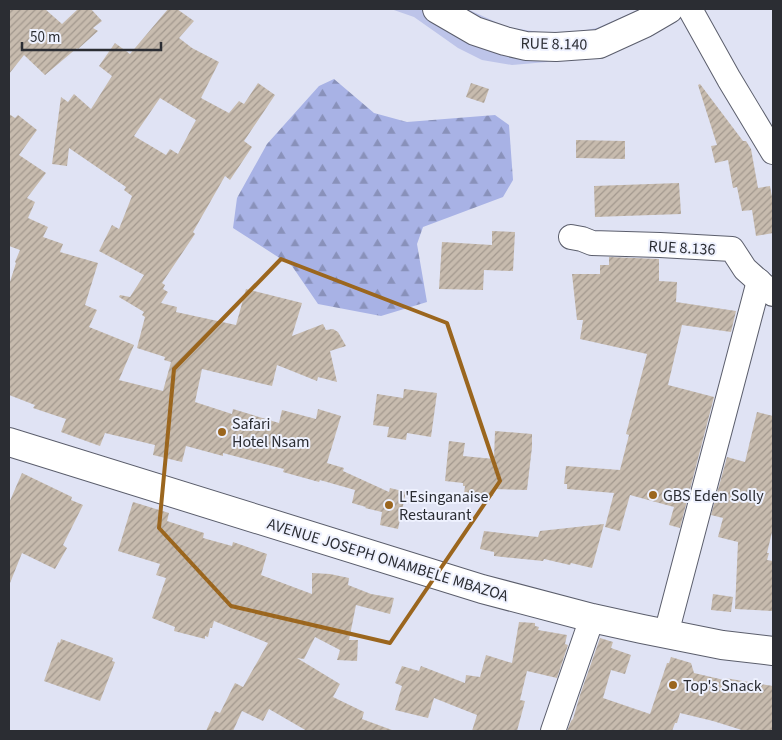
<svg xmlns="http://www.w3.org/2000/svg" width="782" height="740" font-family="'Source Sans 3',sans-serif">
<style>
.green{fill:#bdc4e9}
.forest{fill:url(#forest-firs)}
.building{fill:url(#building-hatch);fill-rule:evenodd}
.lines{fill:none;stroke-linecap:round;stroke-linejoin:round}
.minor-casing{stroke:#5b5e6c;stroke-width:26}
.major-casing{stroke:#5b5e6c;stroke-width:30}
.minor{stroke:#fff;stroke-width:24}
.major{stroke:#fff;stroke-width:28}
.marked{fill:none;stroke:#9b661e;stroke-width:4;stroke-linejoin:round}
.poi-dot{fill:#9b661e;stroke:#eef1fe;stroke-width:2}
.labels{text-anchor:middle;stroke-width:4;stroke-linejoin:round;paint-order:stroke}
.street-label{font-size:16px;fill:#2b2d33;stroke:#eef1fe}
.poi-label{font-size:16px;fill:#2b2d33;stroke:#eef1fe;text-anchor:start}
</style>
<defs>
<pattern id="forest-firs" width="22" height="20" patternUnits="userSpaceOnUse" patternTransform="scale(1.25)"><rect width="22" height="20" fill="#a8b2e5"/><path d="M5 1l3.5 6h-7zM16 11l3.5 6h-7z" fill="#8991ba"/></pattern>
<pattern id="building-hatch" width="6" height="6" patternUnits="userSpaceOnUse" patternTransform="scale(1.25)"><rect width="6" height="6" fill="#c7bbae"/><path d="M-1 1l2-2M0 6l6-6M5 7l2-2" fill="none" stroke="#a2988e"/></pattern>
</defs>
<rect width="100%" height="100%" fill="#e0e3f4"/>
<path class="green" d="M 391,9 L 467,9 L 507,27 L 558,35 L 597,28 L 640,9 L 661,9 L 547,62 L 512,65 L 482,60 L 458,48 L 414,17 Z"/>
<path class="forest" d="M 334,79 L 374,113 L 407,122 L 495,115 L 509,125 L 513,180 L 503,197 L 423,227 L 417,244 L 427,302 L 381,316 L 318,304 L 292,266 L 233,228 L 237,198 L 267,144 L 319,86 Z"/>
<g class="building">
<path d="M 9,9 L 45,9 L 62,24 L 78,9 L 91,9 L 102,21 L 93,28 L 98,31 L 78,49 L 77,48 L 45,75 L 24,55 L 9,74 Z"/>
<path d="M 168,9 L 177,9 L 194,21 L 179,38 L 192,48 L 219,62 L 201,98 L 229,113 L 239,101 L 244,104 L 258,83 L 275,95 L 244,141 L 252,147 L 230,180 L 225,176 L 193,232 L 195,234 L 162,283 L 165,285 L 163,289 L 168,292 L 161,303 L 177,307 L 176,312 L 236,325 L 246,289 L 302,303 L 292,336 L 323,324 L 326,330 L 333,329 L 338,332 L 346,346 L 330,351 L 337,382 L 318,377 L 317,381 L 277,365 L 272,386 L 202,369 L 195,402 L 232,414 L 233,409 L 279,423 L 282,410 L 316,419 L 318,409 L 341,416 L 327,463 L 344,468 L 343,471 L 389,492 L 390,488 L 406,492 L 398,529 L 380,525 L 382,512 L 365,508 L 366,507 L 352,503 L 355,490 L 320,480 L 319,482 L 283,472 L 284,469 L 223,453 L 223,456 L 186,446 L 182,462 L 153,455 L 155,445 L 105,433 L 100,446 L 61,432 L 66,419 L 33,408 L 35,405 L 9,395 L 9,285 L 16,263 L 15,262 L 20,250 L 9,246 L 9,114 L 15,118 L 18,115 L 37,130 L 19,155 L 46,173 L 27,198 L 35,202 L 28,218 L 48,227 L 43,237 L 63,244 L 60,252 L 98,263 L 85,305 L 97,310 L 89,327 L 134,345 L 119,380 L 163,391 L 171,362 L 164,360 L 165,357 L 137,348 L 145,317 L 142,315 L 144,312 L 119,297 L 120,295 L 130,297 L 144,275 L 99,251 L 112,225 L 119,229 L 132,196 L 124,190 L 126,187 L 69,148 L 67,166 L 52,164 L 61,97 L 68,102 L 74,94 L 91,109 L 112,76 L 99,66 L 115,43 L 130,54 ZM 160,98 L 196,120 L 178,154 L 170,149 L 166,155 L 134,136 Z"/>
<path d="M 471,83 L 489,89 L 484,103 L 466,97 Z"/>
<path d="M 700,84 L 743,141 L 746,141 L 751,149 L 758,188 L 770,186 L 773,203 L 773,233 L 756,236 L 752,210 L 742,211 L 737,187 L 733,188 L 728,160 L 715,163 L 711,146 L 717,145 L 698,85 Z"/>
<path d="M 576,140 L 625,141 L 625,159 L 576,158 Z"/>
<path d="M 679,183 L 681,214 L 595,217 L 594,186 Z"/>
<path d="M 492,231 L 515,232 L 513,271 L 484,270 L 483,290 L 439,289 L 442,242 L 492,245 Z"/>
<path d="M 609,257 L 659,259 L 659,281 L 677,282 L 676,302 L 736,311 L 731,332 L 682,325 L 668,385 L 714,397 L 680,528 L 669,525 L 674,507 L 630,495 L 620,531 L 605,527 L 614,493 L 567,489 L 567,484 L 564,484 L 566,466 L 620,470 L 629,435 L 626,434 L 647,354 L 580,339 L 583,320 L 577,320 L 572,274 L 600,274 L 600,265 L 609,265 Z"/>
<path d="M 404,389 L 437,393 L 431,437 L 407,433 L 406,440 L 387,437 L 389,427 L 373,425 L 377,394 L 403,398 Z"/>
<path d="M 757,412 L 773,416 L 773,528 L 767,553 L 769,553 L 767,560 L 773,561 L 773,611 L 735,609 L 738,542 L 718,537 L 723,518 L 711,515 L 727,457 L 745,462 Z"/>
<path d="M 495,431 L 532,434 L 532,447 L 527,490 L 494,489 L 493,496 L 464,494 L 465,486 L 463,486 L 463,483 L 445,481 L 449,441 L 465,443 L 463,456 L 494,459 Z"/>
<path d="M 22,473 L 72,497 L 71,500 L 83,505 L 63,545 L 67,548 L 55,569 L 22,553 L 10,583 L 9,583 L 9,503 Z"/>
<path d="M 133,502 L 169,513 L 167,521 L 204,533 L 203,538 L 232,546 L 233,542 L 267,554 L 261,575 L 312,594 L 312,573 L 330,574 L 349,578 L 348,585 L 371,594 L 394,598 L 390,614 L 356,605 L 349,640 L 358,640 L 357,661 L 337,660 L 340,650 L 315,637 L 304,659 L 297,658 L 340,684 L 333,697 L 364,712 L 362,719 L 392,730 L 391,731 L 307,731 L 269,709 L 263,721 L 242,711 L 233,731 L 206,731 L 215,711 L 220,713 L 235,683 L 243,687 L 268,643 L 214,621 L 212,628 L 210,628 L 208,637 L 205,636 L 205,639 L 174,631 L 175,627 L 152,618 L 166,578 L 156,575 L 160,564 L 118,551 Z"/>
<path d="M 604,524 L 592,568 L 571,563 L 570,565 L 544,559 L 543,561 L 494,556 L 494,552 L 480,549 L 484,531 L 538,537 L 540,531 Z"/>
<path d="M 713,594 L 733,597 L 731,612 L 711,610 Z"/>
<path d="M 519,622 L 535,623 L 535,626 L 539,627 L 538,630 L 567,635 L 565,644 L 568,645 L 557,678 L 527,671 L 520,700 L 525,701 L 517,731 L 472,731 L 477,715 L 434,698 L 428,718 L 395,710 L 402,686 L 395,683 L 402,666 L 419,671 L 421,666 L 465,683 L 466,675 L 480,677 L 486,655 L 512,663 Z"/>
<path d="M 600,638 L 613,642 L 611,648 L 631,655 L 625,674 L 611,670 L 603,698 L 650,714 L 667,663 L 669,663 L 671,657 L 691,663 L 694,673 L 724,680 L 725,678 L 773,686 L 773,731 L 745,731 L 713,721 L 680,713 L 677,723 L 675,723 L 672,731 L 567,731 L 571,721 L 573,719 L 580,695 Z"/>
<path d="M 61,639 L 113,658 L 112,661 L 115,662 L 100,701 L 44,681 L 58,642 L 60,643 Z"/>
</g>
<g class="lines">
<defs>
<g id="minor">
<path d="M 690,9 L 729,79 L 773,152"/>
<path d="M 571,237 L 582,239 L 592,243 L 660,245 L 732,249 L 745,269 L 773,294"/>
<path d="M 666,634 L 759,281"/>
<path d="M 553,731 L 592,618"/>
</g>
<g id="major">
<path d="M 437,9 L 475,31 L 505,41 L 526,46 L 556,47 L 599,44 L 645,23 L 669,9"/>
<path d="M 9,442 L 482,589 L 592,618 L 642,629 L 722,645 L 773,651"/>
</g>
</defs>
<use href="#minor" class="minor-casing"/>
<use href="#major" class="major-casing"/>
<use href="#minor" class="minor"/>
<use href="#major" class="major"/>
</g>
<path class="marked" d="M 281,259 L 447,323 L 500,481 L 390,643 L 231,606 L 159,528 L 174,369 Z"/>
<g class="poi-dot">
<circle cx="222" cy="432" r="5"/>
<circle cx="653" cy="495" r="5"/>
<circle cx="389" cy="505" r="5"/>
<circle cx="673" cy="685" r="5"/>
</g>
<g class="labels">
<g class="street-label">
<text transform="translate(554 43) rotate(1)" y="6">RUE 8.140</text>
<text transform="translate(682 247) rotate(3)" y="6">RUE 8.136</text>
<text transform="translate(388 559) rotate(17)" y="6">AVENUE JOSEPH ONAMBELE MBAZOA</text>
</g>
<g class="poi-label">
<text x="232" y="429">Safari<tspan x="232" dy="18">Hotel Nsam</tspan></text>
<text x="663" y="501">GBS Eden Solly</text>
<text x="399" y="502">L'Esinganaise<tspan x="399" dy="18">Restaurant</tspan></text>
<text x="683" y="691">Top's Snack</text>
</g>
</g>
<rect width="782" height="740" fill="none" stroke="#2b2d33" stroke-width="20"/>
<path d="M22 42v8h139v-8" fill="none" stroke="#2b2d33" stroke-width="2.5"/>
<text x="30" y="42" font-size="15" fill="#2b2d33" stroke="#eef1fe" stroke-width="4" paint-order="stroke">50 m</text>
</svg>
